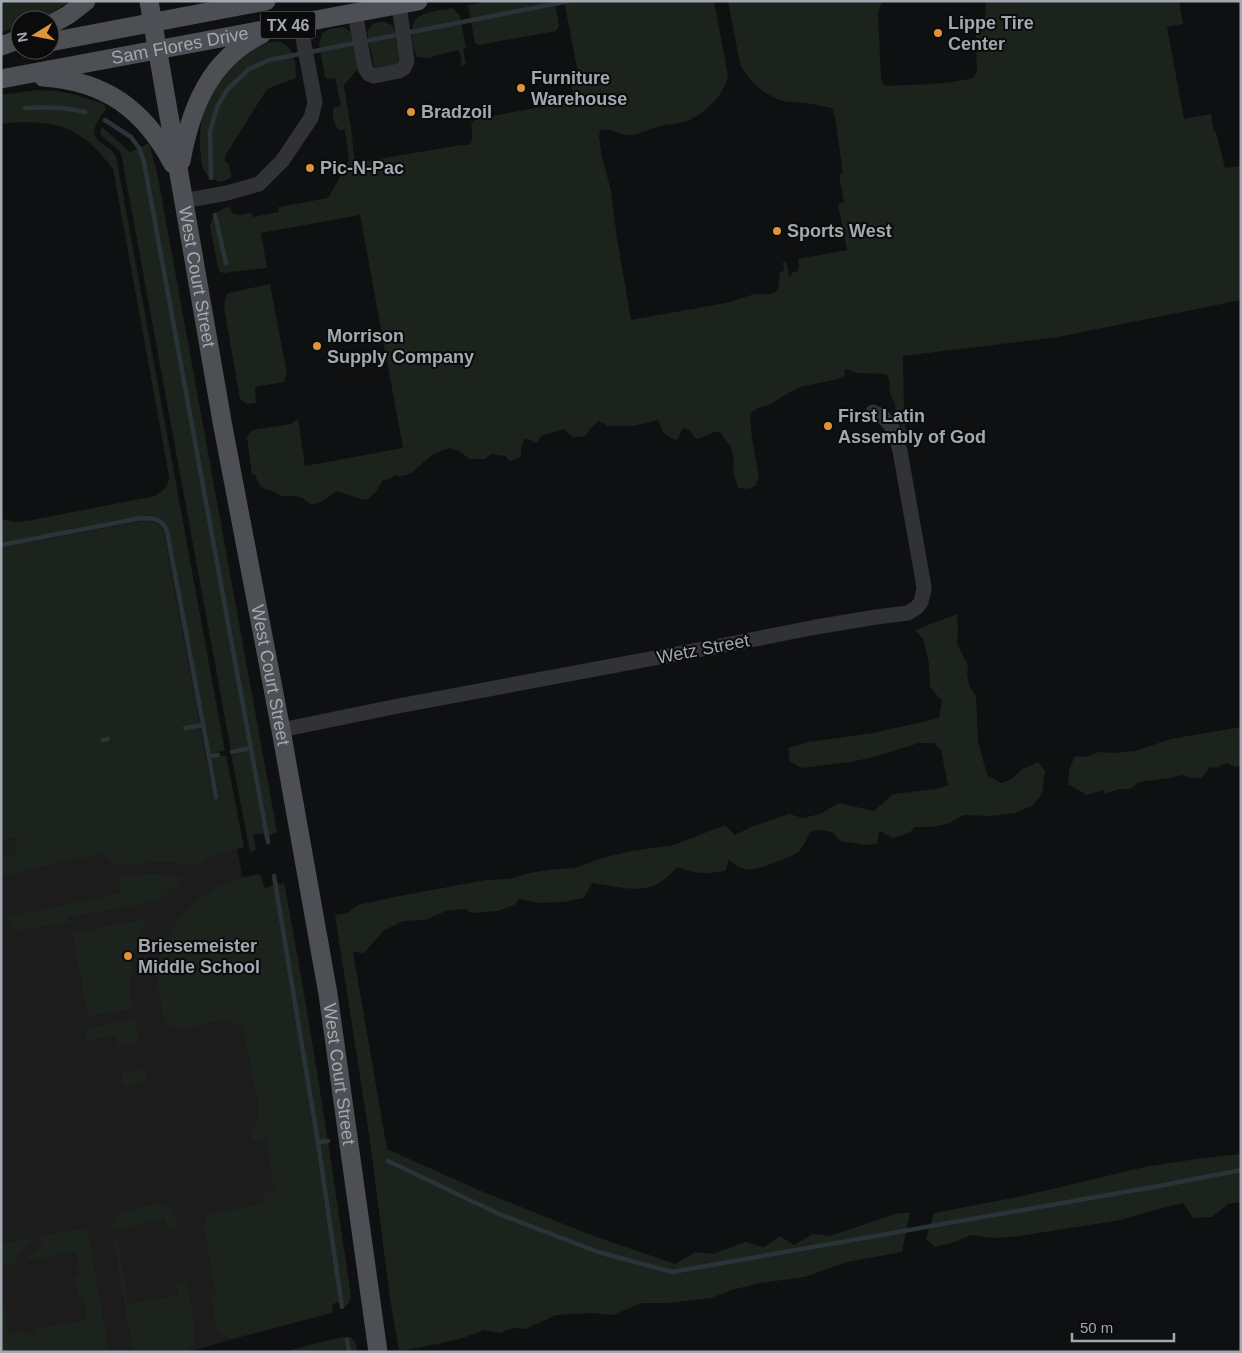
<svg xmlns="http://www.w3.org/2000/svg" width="1242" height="1353" font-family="Arial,sans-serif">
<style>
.built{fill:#1c1c1d}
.green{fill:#1c231c}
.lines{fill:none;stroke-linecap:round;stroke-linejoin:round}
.stream{stroke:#2a3338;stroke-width:4.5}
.minor{stroke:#313235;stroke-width:15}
.major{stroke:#4d4f54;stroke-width:19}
.poi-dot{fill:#de943a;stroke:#0b0b0c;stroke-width:2}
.labels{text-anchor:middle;stroke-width:4;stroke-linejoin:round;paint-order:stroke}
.shield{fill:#0b0b0c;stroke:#75797f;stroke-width:1}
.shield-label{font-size:16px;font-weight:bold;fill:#a2a8b0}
.poi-label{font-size:18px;font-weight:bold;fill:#a2a8b0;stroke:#0b0b0c;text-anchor:start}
.street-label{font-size:18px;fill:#a2a8b0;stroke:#0b0b0c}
</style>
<rect width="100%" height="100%" fill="#0f1011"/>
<path class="built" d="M 171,506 L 243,879 L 293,1185 L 311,1318 L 187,1352 L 1,1352 L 1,538 Z"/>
<g class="green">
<path d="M 1,1 L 70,1 L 47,16 L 39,20 L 20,20 L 20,27 L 1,32 Z"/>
<path d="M 490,1 L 555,1 L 559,26 L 556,31 L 479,45 L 475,43 L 468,5 Z"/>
<path d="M 564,1 L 714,1 L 728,76 C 727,80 726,84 724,87 C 717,102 699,118 683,122 C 677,124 670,124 664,125 C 652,128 641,134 630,135 C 618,136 610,126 600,131 L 599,137 L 602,157 L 611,191 L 617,238 L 631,320 L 731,302 C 740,298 749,295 759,294 C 767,294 771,296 778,290 L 780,272 L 784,271 L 783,262 L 786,261 L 789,276 L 792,275 L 792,273 L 798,271 L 799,267 L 798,259 L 847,250 L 838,204 L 844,202 L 839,175 L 843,173 L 835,117 L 832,108 C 823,106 813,104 804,103 C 797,102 788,103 780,100 C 763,94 748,80 740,64 L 728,1 L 882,1 L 878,13 L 881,80 L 883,84 L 887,86 C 916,84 945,85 973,78 L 977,71 L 975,19 L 985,18 L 986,1 L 1179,1 L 1183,24 L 1167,27 L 1184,119 L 1211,114 L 1214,132 L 1216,132 L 1225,168 L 1241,166 L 1241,300 L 1058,337 L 903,356 L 904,416 L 907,437 L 907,443 L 904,443 L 901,431 L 900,420 L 896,416 L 895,404 L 889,391 L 890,382 L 887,375 C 875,372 857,376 848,369 L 845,370 L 844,376 L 838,379 L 800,387 L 783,396 L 771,404 L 756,409 L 752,412 L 750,417 L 752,438 L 759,478 L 755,486 L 748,489 L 738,488 L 733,471 L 734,461 L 731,447 L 720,432 L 714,432 L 698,439 L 693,436 L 690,430 L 683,428 L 677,440 C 667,437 660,432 659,420 L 633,426 L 608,426 L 599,421 L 591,428 L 585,436 C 573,438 572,438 564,429 L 541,436 L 539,440 L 535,443 L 531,440 L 524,439 L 521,448 L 521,457 L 510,461 L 505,456 L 491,454 L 485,459 L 469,459 L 461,452 L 449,448 C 442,451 433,454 427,459 C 417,468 409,479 395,475 L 390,479 L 383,480 L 375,493 L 366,500 C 355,498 346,493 336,491 L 326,499 L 316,504 L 310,504 L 304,499 L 296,496 L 281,496 L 273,491 L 267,490 L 260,486 L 255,475 L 252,475 L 247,438 L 249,433 L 253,430 L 291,424 L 298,419 L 305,466 L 403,448 L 360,215 L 261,233 L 267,268 L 223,273 L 219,271 L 218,267 L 210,226 L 214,215 L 217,216 L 216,213 L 224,208 L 229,207 L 233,214 L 240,215 L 252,213 L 253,217 L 279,212 L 278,207 L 328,198 L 349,161 L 345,130 L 339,130 C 334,124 331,115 334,107 L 341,106 L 335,78 L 328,79 L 325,77 L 319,44 L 322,34 L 329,29 L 343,27 L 350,31 L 354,36 L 359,65 L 357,70 L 344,85 L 344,87 L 351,129 L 355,163 L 461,145 L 468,145 L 471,143 C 474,136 470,129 472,122 L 476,119 L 574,101 L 570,75 L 578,73 Z"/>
<path d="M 453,8 L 460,16 L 466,48 L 463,49 L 466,64 L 462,66 L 460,54 L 458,50 L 428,58 L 417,57 C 412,47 407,22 420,16 C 429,11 443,10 453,8 Z"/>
<path d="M 379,22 L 385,22 L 390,24 L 394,28 L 399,57 L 397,67 L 376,69 L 374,66 L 367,32 L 373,24 Z"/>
<path d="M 277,41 C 294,45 296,62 296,78 L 267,89 L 225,156 L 225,162 L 229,164 L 231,174 L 231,178 L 221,182 L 212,179 L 211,175 L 209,175 L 209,177 C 207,175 204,172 203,168 C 199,155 199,127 203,113 C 206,102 212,91 217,81 L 221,81 L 223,78 L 222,74 C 237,59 255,43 277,41 Z"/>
<path d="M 36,90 L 55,91 L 73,94 L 104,104 L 106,109 C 98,122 86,132 103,144 C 108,148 112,150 116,156 L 225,751 L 210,753 L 170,535 C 166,516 158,514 139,516 L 1,543 L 1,519 L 15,522 L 32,520 L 155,496 C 164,490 168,487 169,476 L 113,169 C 81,126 54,118 1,124 L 1,95 Z"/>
<path d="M 102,127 L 130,152 L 149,143 L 157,172 L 277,832 L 270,836 L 268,834 L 253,834 L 256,850 L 250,852 L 231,754 L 235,755 L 236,751 L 234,748 L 231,751 L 122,158 C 119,143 103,144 100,131 Z"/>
<path d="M 270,284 L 287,374 L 284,382 L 255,387 L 256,403 L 247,404 L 240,399 L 224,307 L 226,295 L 229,293 Z"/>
<path d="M 146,521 C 156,522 159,524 163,532 L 213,798 L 219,798 L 213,758 L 226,755 L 244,847 L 210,857 L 199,865 L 169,862 L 117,864 L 112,861 L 104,853 L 5,875 L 1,873 L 1,856 L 16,854 L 14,844 L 17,843 L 16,838 L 1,840 L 1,548 Z"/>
<path d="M 957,614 L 958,630 L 957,644 L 968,665 L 967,675 L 970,688 L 976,696 L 978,741 L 987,775 L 1001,783 L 1010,780 L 1021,770 L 1038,762 L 1045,771 L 1042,794 L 1032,806 L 1015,813 L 990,816 L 964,815 L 947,824 L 931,827 L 915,827 L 909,833 L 893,838 L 879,831 L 877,844 L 866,845 L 840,841 L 832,832 L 821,830 L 810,832 C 807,838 803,848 798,852 C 791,857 783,859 776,862 C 757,869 744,876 729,859 L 725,871 C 705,874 697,875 678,867 C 672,872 666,879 659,883 C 639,894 614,886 592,883 L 584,898 L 563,902 L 539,903 L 519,899 L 514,905 L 498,911 L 473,913 L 465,909 L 446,911 L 425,920 L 403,921 L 383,931 L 364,953 L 353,952 L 387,1149 L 481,1191 L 591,1235 L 675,1264 L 696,1252 L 713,1254 L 745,1242 L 764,1247 L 780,1236 L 794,1245 L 813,1234 L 830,1236 L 898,1213 L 910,1213 L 902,1252 L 847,1262 L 805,1277 L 760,1283 L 732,1290 L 711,1298 L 667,1303 L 642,1303 L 613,1315 L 591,1313 L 556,1315 L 525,1329 L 512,1328 L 500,1333 L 484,1330 L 460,1339 L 422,1347 L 399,1351 L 390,1298 L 370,1141 L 335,915 L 348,913 L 358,905 L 394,897 L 486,880 L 509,879 L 530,873 L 555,869 L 575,868 L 602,858 L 632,851 L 674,845 L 725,825 L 735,835 L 751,827 L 789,814 L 803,818 L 820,814 L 839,803 L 874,811 L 893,794 L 937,789 L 948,785 L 941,750 L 934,743 L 919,743 L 874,757 L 850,762 L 801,768 L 790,761 L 788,748 L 808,742 L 873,733 L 939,718 L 942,701 L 930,687 L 929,664 L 923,639 L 915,630 Z"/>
<path d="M 1241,727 L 1241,766 L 1235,767 L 1227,763 L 1216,768 L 1210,767 L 1202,778 L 1190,778 L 1182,775 L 1170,778 L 1139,782 L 1130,789 L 1119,789 L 1104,794 L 1103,790 L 1087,795 L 1068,784 L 1069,770 L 1075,756 L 1086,757 L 1098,752 L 1114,753 L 1135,751 L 1171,739 Z"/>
<path d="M 152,874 L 172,875 L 184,877 L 158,901 L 68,917 L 70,922 L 17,930 L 12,928 L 7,917 L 121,893 L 119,876 Z"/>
<path d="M 260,874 L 265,889 L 272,885 L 278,883 L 281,885 L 284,882 C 310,1020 331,1158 351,1297 L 349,1303 L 345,1307 L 338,1302 L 333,1304 L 332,1313 L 229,1339 C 213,1331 214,1312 212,1297 L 216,1296 L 204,1225 L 207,1214 L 264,1204 L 264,1196 L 268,1191 L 274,1189 L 266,1139 L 253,1140 L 251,1130 L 256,1123 L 259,1110 L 244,1032 C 228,1012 206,1026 184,1028 C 180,1029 174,1029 170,1026 C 161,1019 161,1004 160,994 C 159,988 157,981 157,975 C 157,937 193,896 227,882 C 237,878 249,876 260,874 Z"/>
<path d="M 140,920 L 147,920 C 130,950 130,976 132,1009 L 88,1016 L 72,933 Z"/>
<path d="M 134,1019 L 139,1043 L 117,1047 L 115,1036 L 87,1041 L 85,1029 Z"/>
<path d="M 145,1068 L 148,1081 L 123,1086 L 121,1073 Z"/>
<path d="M 1241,1154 L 1241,1202 L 1228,1204 L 1212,1217 L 1193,1218 L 1183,1203 L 1154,1210 L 1121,1220 L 1012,1237 L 992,1238 L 971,1235 L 955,1242 L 935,1247 L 926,1239 L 934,1213 L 1018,1197 L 1149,1166 L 1203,1158 Z"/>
<path d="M 156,1204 C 160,1204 165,1204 169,1207 C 175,1211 177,1224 175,1231 L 170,1231 L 167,1229 L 165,1218 L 114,1230 C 113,1228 113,1225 113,1222 C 116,1210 145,1207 156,1204 Z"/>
<path d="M 87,1228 L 109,1352 L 1,1352 L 1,1293 L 9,1334 L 26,1331 L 27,1336 L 35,1334 L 34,1329 L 87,1320 L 84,1297 L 79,1297 L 75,1277 L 80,1275 L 76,1252 L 24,1261 L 42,1244 L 40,1236 Z"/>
<path d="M 113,1237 L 117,1237 L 128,1304 L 178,1295 L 176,1286 L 179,1282 L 184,1281 L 187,1285 C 189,1295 197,1335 194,1342 C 192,1348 188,1350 182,1352 L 133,1352 Z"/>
<path d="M 33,1238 L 15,1259 L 16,1263 L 1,1265 L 1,1244 Z"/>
<path d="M 342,1337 L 351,1337 L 355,1342 L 358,1352 L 282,1352 Z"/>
</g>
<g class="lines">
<g class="stream">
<path d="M 25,108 C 46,107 65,107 85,112"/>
<path d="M 105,120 L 131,137 L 139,148 L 144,162 L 268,842"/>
<path d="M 211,178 L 210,132 L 217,107 L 227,90 L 249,69 L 269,60 L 569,1"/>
<path d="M 215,215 L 226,263"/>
<path d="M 1,545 L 141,518 C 153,518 162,518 167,531 L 209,756 L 218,755"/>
<path d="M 185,728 L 203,725"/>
<path d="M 103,740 L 108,739"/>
<path d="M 232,752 L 250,748"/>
<path d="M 209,756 L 216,797"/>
<path d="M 274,876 L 318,1142 L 342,1307"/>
<path d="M 318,1142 L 328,1141"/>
<path d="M 388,1161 L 499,1214 L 598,1252 L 672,1272 L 1164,1185 L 1241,1170"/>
<path d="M 347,1340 L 349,1352"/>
</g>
<g class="minor">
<path d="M 355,12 L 365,68 L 369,74 L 374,76 L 399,71 L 404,68 L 407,61 L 399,5"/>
<path d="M 183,201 L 227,193 L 259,184 L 282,161 L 311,118 L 315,102 L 300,23"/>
<path d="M 281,730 L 398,706 L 735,643 L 816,627 L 876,617 L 908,613 L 917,607 L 921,602 L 924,589 L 923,581 L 900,451 C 895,433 892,419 873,412"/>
</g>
<g class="major">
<path id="s1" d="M 149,1 L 223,427 L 281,730 L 328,994 L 378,1352"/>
<path d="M 50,25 L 68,15 L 86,1"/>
<path d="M 50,42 L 266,1"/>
<path d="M 1,46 L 20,39"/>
<path d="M 43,77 C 105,81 144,109 173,164"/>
<path id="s2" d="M 1,79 L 418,1"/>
<path d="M 181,161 C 191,107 210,59 262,34"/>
</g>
</g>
<g class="poi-dot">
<circle cx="938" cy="33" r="5"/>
<circle cx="521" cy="88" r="5"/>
<circle cx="411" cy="112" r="5"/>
<circle cx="310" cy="168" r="5"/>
<circle cx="777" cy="231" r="5"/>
<circle cx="317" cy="346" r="5"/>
<circle cx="828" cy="426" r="5"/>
<circle cx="128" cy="956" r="5"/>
</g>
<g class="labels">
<rect class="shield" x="260.5" y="11.5" width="55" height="27" rx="4"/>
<g class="shield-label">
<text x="288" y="31">TX 46</text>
</g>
<g class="poi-label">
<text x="948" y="29">Lippe Tire<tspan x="948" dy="21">Center</tspan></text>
<text x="531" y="84">Furniture<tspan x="531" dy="21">Warehouse</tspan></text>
<text x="421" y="118">Bradzoil</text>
<text x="320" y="174">Pic-N-Pac</text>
<text x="787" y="237">Sports West</text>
<text x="327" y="342">Morrison<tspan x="327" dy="21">Supply Company</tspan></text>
<text x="838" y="422">First Latin<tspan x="838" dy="21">Assembly of God</tspan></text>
<text x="138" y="952">Briesemeister<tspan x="138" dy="21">Middle School</tspan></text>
</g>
<g class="street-label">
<text dy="6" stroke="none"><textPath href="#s2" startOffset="182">Sam Flores Drive</textPath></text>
<text dy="6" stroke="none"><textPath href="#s1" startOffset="280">West Court Street</textPath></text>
<text transform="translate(703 649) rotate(-11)" y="6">Wetz Street</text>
<text dy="6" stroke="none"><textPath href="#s1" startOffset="685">West Court Street</textPath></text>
<text dy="6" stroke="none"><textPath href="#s1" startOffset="1090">West Court Street</textPath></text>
</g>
</g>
<rect width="1242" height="1353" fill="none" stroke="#a2a8b0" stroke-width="5"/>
<g transform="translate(35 35) rotate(260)"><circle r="24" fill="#0b0b0c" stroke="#474a4e"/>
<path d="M0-4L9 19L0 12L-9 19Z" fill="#de943a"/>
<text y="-8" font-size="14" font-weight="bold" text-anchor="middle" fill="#a2a8b0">N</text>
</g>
<path d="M1072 1333v8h102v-8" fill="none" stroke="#a2a8b0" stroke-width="2.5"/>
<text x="1080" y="1333" font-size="15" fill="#a2a8b0" stroke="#0b0b0c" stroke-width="4" paint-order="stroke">50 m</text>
</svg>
